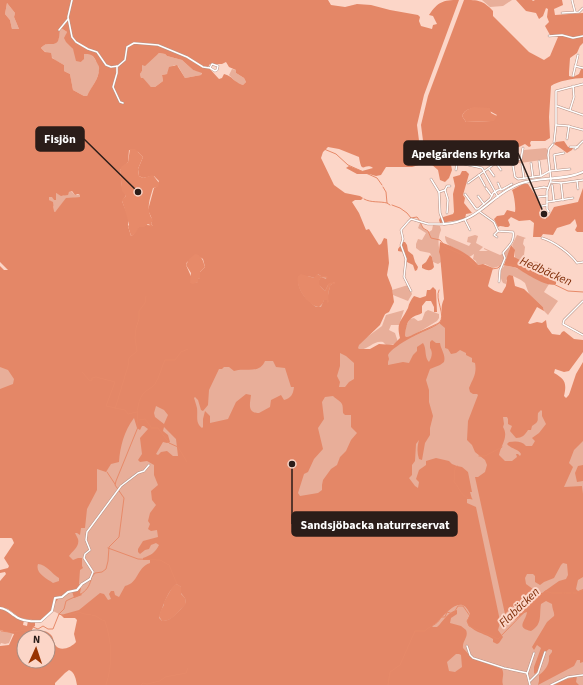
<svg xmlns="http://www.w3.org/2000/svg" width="583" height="685" font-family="'Source Sans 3',sans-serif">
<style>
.green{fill:#e8ae99}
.forest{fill:#e48767;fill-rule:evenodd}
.water{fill:#e78a69}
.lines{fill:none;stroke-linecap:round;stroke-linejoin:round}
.stream{stroke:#e78a69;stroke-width:1}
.minor-casing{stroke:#b69286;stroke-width:2.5}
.tertiary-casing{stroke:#b69286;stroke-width:3}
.minor{stroke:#fff;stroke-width:1.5}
.tertiary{stroke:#fff;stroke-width:2}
.labels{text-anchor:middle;stroke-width:4;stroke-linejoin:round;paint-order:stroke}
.water-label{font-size:12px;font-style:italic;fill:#7f2c07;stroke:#fcd6c8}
.leader{fill:none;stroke:#2b1d19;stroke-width:1.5}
.callout-dot{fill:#2b1d19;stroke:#fcd6c8;stroke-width:1.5}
.callout{fill:#2b1d19;stroke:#2b1d19;stroke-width:1.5}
.callout-label{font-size:12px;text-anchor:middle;font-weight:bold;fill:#fff}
</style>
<rect width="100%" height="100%" fill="#fcd6c8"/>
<g class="green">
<path d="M 482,0 L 512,0 L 503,6 L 490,7 Z"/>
<path d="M 7,3 L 15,13 L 14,17 L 19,29 L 12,29 L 10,20 L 5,14 Z"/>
<path d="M 61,28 L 67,32 L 65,39 L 73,49 L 81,62 L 83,60 L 84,54 C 89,53 92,54 95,59 C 95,61 97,62 98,64 C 103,73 91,88 87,96 L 84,96 L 73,90 L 70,74 L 64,71 L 64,65 L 55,60 L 41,48 C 46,41 51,46 59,39 L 59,31 Z"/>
<path d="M 159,53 L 165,54 L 167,56 L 182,60 L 193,70 L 202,72 L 201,75 L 185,78 L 178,66 L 174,65 L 167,74 L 162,75 L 163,81 L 155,87 L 151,87 L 141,78 L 140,74 L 142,71 L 142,65 Z"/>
<path d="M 232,69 L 236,70 L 236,73 L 244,78 L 246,82 L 243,85 L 237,83 L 229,75 Z"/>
<path d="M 546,148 L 548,151 L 548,159 L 514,164 L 515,161 L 522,160 L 524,150 Z"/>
<path d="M 71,191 L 75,195 L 80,195 L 80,197 L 66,199 L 55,212 L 54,211 L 54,207 L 49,200 L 49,197 L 53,197 L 54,200 L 56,200 L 56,193 L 63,196 Z"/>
<path d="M 354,212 L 383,259 L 392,298 L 387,312 L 369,332 L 367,337 L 382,326 L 386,315 L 404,310 L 399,325 L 391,325 L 389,330 L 395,333 L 398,342 C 394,345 390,345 386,345 L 383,342 C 373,340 368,351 359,349 L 357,352 L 395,347 L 401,341 L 439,323 L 562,398 L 567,398 L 583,372 L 583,685 L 82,685 L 82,623 L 73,615 L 61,615 L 51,610 L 29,620 L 19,617 L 15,581 L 23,548 L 0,529 L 0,355 Z"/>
<path d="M 420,223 L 424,229 L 429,232 L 432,230 L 433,225 L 440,226 L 441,230 C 436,242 440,249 441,262 L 438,264 L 433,262 L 432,257 L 430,253 L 420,251 L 416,248 L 416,244 L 418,239 L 422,240 L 426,233 L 418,228 Z"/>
<path d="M 475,235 L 478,236 L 476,243 L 483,247 L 479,251 L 488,251 L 484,249 L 484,248 L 500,255 L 502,254 L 510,246 L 508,258 L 500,266 L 493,268 L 485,264 L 477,265 L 476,261 L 473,259 L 474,254 C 472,255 470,257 468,257 C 465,256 463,252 460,251 C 453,246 446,247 445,237 L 445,236 L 469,246 L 471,243 L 467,242 L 468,237 Z"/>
<path d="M 517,235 L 526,238 L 524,239 L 523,244 L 525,247 L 524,255 L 529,261 L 538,262 L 543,267 L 543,270 L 540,271 L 535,268 L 531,268 L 528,271 L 525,266 L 515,258 L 515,252 L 512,245 Z"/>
<path d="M 504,266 C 518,264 535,280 549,284 L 544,292 L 558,301 L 548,315 L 544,311 L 543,307 L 529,294 L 525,283 L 521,280 L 513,276 L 506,280 L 506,284 L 503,283 C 500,278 499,271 504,266 Z"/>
<path d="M 408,285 L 412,294 L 408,301 L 393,295 L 392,290 Z"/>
<path d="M 428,310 L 439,314 L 439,318 L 437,321 L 414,335 L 406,337 L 405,335 L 406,326 L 410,319 L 414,318 L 418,321 L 422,320 L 425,312 Z"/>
<path d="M 0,631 L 13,633 L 9,643 L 5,644 L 1,643 L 0,645 Z"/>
</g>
<g class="forest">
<path d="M 0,0 L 328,0 L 331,5 L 345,7 L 357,4 L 371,5 L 390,10 L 418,15 L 420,17 L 419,21 L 421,26 L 432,29 L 433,25 L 437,24 L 433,16 L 429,15 C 438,2 442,0 459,0 L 424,95 L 417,125 L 422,164 L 412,167 L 386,167 L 381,175 L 376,176 L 369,174 L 357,174 L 346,168 L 349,166 L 362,171 L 373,168 C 364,162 362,176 359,157 L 339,149 L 328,147 L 323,152 L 321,158 L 334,185 L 345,193 L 360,196 L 363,198 L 361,200 L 355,200 L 352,202 L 359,213 L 366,230 L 369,229 L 379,245 L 381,244 L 384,238 L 387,239 L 389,263 L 387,275 L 392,288 L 394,302 L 389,312 L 385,314 L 380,325 L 359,345 L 358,348 L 359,349 L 370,349 L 379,344 L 393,345 L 400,338 C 396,322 401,322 408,308 C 409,303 411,300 414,296 L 420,298 L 426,296 L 427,290 L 430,290 L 433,287 L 436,290 L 437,312 L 434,312 L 434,307 L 431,301 L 426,301 L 422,306 L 422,313 C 419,315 416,315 413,317 C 406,321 406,329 405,335 L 406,337 L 410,336 L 440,322 C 444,316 439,309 444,299 L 440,255 L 439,252 L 440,242 C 453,246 470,254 478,265 L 483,264 L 493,268 L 488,286 C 490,289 499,293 502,293 L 506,286 L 507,277 L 509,275 L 513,276 L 515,286 L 524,289 L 543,307 L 544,311 L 537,307 L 528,323 L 530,324 L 537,322 L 542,323 L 546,320 L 547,327 L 552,334 L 560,335 L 562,332 L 564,331 L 574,339 L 583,340 L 583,352 L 569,371 L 564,372 L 555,369 L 554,373 C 565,379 567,383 564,396 L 566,398 L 569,395 L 576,374 L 583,362 L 583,441 L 574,450 L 569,463 L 573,467 L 564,487 L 582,486 L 583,494 L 583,577 L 578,580 L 576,589 L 578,591 L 583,589 L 583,662 L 580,663 L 580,660 L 577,660 L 574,666 L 538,685 L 539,681 L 539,675 C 545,671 550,664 549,656 L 552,652 L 552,650 L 549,649 C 542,654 540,663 538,671 L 535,674 L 534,673 L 534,667 L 541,648 L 537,645 L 534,650 L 532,647 L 547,622 L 554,616 C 555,613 552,609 552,604 L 546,601 L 541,604 C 539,615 543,624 531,631 C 515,628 526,621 527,612 L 524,613 L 515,620 L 514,619 L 513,606 L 505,614 L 475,477 L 478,477 L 485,472 L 487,465 L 485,460 L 475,452 L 472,445 L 467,440 L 468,421 L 478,395 L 477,394 L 473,394 L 470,392 L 469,388 C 473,378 477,374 475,363 L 472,362 L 472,358 L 466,355 L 466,353 L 460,350 L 456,353 L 451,354 L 448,349 L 445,348 L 445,328 L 439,323 C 428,329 393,345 388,355 L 389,359 L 388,362 L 388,365 L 403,362 L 409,363 L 413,355 L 417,351 L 417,347 L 423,343 C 427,349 424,357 429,362 C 432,357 433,352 430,348 L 430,342 L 432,340 L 436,343 L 440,343 C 441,350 446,355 444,362 L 440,365 L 430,369 L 426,380 L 429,390 L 429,402 L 433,416 L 430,428 L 430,435 L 425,443 L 422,460 L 419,459 C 417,453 417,447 419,440 L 416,444 L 415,461 L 412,465 L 412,475 L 409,478 L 415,486 L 418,488 L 419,482 L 416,479 L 419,470 L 426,465 L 426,461 L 436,458 L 449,461 L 452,464 L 457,466 L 462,467 L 468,472 L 472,492 L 470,492 L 472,499 L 467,499 L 467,503 L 476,507 L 499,616 L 500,623 L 498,630 L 503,637 L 499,643 L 497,644 L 493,642 L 493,639 C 485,633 470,632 467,621 L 470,614 C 462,594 448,611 439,620 C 437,623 434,624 432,626 L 433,627 L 437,627 C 444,621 447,612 457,610 L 457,614 L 451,618 L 450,623 L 461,626 L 466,630 C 469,637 462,641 463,648 L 472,658 L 502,669 C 505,675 501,679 503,685 L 77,685 C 76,680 75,672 69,670 L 65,673 L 55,683 L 55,685 L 0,685 L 0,646 L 9,645 L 14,634 L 0,630 L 0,608 L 24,620 L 23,625 L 27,626 L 28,621 L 35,622 L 35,626 L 32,628 L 32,632 C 39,632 44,629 50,634 C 54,637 53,642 56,646 C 61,652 72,647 76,642 L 74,634 L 77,620 L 75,618 L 64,618 L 61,615 L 79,610 L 100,593 L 104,594 L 108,600 L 111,599 L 109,594 L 111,591 L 114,591 L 115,595 L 119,597 L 125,586 C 139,583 136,568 150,563 L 150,560 L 143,560 L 143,558 C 151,555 155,553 159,545 L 156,543 L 151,545 L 149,549 L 145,550 L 140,554 L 138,552 L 138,549 L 143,541 L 158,537 L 157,530 L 151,531 L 148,529 L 150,524 L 148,521 L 150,513 L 156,505 L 152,500 L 151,491 L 158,485 L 154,475 L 154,465 L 147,461 L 140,462 L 138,460 L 142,454 L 140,438 L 148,429 L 144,426 L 142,426 L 140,430 L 137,428 L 134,418 C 124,431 120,447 119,462 L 111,464 L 106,472 L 97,469 L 97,490 L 87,509 L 85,528 L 81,528 L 80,535 L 77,533 L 75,533 C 76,535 77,537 78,539 C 80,547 72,551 69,556 L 73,560 L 78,558 L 82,558 L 82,566 L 83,568 L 80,570 L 79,584 L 81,588 L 80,593 L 82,595 L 74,598 L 72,591 L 67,592 L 59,598 L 54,604 L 53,609 L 41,620 L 39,621 L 20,618 L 8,609 L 0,607 L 0,581 L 6,574 L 5,572 L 0,573 L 0,570 L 8,568 L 9,566 L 4,558 L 14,543 L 12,538 L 0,538 L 0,389 L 13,384 L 14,379 L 8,370 L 0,367 L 0,266 L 4,270 L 8,270 L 0,262 ZM 7,3 L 15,13 L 14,17 L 19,29 L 12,29 L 10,20 L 5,14 ZM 61,28 L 67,32 L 64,38 L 66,42 L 73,49 L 76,61 L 81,62 L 84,59 L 84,54 C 89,54 92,54 95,59 C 96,62 98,64 99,67 C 100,78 91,87 87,96 L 84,96 L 73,90 L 70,74 L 64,71 L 64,65 L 52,58 L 51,53 L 45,52 L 41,48 C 47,41 50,46 56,43 C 61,40 58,32 61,28 ZM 159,53 L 165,54 L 167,56 L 182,60 L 193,70 L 202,73 L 201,75 L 185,78 L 177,65 L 169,67 L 167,74 L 162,75 L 163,81 L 155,87 L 151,87 L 143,78 L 141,78 L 140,74 L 142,71 L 142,65 L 145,66 ZM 226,62 L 229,67 L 236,70 L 236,73 L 244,78 L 246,82 L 243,85 C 233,82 233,76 224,74 L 222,78 L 219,79 L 208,67 L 210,64 L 222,64 ZM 129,150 L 138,152 L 143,157 L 138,169 L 139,176 L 143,178 L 152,176 L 154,176 L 159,181 L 156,187 L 154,188 L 148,210 L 152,219 L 152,222 L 151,224 L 153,226 C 148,224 140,225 137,228 C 134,232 135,234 131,236 L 128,226 L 128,216 L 122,201 L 126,196 L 122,187 L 120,170 L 128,162 ZM 72,191 L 75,195 L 78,194 L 80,195 L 80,197 L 66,198 L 55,212 L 54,211 L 53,202 L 49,200 L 49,197 L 52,197 L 54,200 L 56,200 L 56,193 L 61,196 L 68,195 L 69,192 ZM 200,257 L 203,259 L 205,267 L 200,272 L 200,278 L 198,279 L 198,282 L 194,283 L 186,265 L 187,262 ZM 318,274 L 321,276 L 327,276 L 326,279 L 321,277 L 319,280 L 319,285 L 325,291 L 328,285 L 335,282 L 335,284 L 332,284 L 330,286 L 327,300 L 324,300 L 321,307 L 316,307 C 307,300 300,294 298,282 L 308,276 L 315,278 ZM 340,353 L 346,356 L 354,363 L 354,379 L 349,382 L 345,387 L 339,387 L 340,382 L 337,376 L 340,366 ZM 265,361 L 273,361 L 276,367 L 285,368 L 291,387 L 294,387 C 293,395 291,398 284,400 L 281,395 L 271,400 L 270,407 L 259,413 C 247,413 250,404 251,395 L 246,394 L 236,402 L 228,419 L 210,423 L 210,416 L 205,411 L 203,419 L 203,427 L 202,428 C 195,423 198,416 197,408 C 196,404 195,401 194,398 L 195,397 L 198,400 L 201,410 L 203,411 L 208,405 L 209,390 L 219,369 L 222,369 L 224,367 L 229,367 L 234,371 C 244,367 259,375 265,361 ZM 333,396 C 342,404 343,401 343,413 L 345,415 L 351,415 L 351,427 L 357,433 L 351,440 L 346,451 L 340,457 L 337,465 L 331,469 L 323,480 L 322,485 L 322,490 L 318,493 L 300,496 L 298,493 L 304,474 L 308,472 L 314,459 L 323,449 L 318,428 L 324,419 L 322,402 L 325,397 ZM 156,406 L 164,410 L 168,415 L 164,424 L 155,417 L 154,413 ZM 541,410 L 542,411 L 542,416 L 546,424 L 539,433 L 532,438 L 535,441 L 532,446 L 526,446 C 522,441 516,441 509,442 L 507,444 C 511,449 518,449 521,454 L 520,456 L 518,454 L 516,454 L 517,457 L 512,461 L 505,461 L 499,455 C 501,445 509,437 503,427 L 504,424 L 503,417 L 507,417 L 508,419 L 508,424 L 512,426 L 510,431 L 516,438 C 522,438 525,435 528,430 L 531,430 L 532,426 C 540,421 537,421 538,413 ZM 164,427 L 176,439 L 178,456 L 173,456 L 167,451 L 161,452 L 158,455 L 156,454 L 163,442 L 167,443 L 170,442 L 168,435 L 163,431 ZM 563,563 L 567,564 L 568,575 L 566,579 L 559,581 L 542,593 L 537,592 L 526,584 L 525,578 L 527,574 L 533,574 L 535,576 L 535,582 L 540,585 L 544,582 L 554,578 L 561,565 ZM 38,564 C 46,564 52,574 59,578 L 59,581 L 53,583 C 46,578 35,573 38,564 ZM 177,584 L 181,587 L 181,593 L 185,598 L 186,603 C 180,610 171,622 162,621 L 159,618 C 162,608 168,589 177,584 ZM 24,637 L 48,637 L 48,661 L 24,661 ZM 456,654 L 459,654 L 461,655 L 462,667 L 455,672 L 449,671 L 447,662 Z"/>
<path d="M 464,0 C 478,0 483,0 493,11 L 493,16 L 529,52 L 544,60 L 550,56 L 558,37 L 550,35 L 545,26 L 549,22 L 547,17 L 548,9 L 546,8 L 543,16 L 539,19 L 536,13 L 526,11 L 516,0 L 532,0 L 533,1 L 535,0 L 562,0 L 563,5 L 554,9 L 555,15 L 583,13 L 583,43 L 580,46 L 577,53 L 570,58 L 569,72 L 569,76 L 573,77 L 579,74 L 581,69 L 583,68 L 583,78 C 575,78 557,81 551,86 L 549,117 L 550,138 L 545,141 L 531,141 L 530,143 L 531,146 L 529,147 L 525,144 C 523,145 521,146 519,147 C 515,148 509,145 504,148 C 500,150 497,157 492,157 C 483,158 477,154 468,155 L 460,143 L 455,143 L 445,147 L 449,154 L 452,170 L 449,178 L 445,182 L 440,180 L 438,170 L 431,164 L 426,164 L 421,125 L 428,96 ZM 473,108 L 484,108 L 497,115 L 491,121 L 466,122 L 462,116 C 465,110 467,110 473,108 Z"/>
<path d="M 564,141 L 568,147 L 573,148 L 572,150 L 567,153 C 563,150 559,147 554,144 L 556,142 Z"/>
<path d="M 462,171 L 466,171 L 469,174 L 463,195 L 465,198 L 464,203 L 472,213 L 466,214 L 465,219 L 440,223 L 439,220 L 440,218 L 453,214 L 454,212 L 453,194 L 455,186 L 453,177 L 460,175 Z"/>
<path d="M 523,184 L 528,184 L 539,201 L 541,208 L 539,213 L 545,219 L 549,216 L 554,207 L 578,202 L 583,188 L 583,232 L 577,232 L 575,230 L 577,226 L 575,219 L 570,224 L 557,228 L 553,235 L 543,234 L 541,237 L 533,237 L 534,223 L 530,220 L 519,221 L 511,217 L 508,220 L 510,225 C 508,229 504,226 500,226 L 498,227 L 494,219 L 497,216 L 504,215 L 507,210 L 515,212 C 516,207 514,194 512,190 Z"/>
<path d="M 403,242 L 405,242 L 407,245 L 408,251 L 413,255 L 415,262 L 418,267 L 417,270 L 415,271 L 413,265 L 407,262 L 403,252 L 398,251 L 398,249 Z"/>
<path d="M 511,245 L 515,250 L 514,257 L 520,260 L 527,270 L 529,271 L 531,268 L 537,269 L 540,271 L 543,270 L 545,271 L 547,277 L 556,280 L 556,284 C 547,288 525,273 517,268 C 514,267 508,266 504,265 Z"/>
<path d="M 430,255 L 432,257 L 434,267 C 431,272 426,270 422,268 L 422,265 L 426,262 Z"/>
<path d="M 583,465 L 583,481 L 577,482 L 575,473 L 578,466 Z"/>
<path d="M 577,676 L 576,682 L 579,685 L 554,685 L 561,681 Z"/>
</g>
<g class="water">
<path d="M 474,107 L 490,108 L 491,113 L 497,116 L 494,121 L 466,122 L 462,116 C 465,110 468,109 474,107 Z"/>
<path d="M 130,149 L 135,149 L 143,157 L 138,169 L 139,176 L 143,178 L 153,175 L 159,183 L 158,187 L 153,188 C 150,199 145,210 153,220 L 151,224 L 153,226 L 150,227 L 150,225 L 148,224 L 144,227 L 139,227 L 135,234 L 131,236 L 128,226 L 129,225 C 127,217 125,209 122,201 L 122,200 L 126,196 L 122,191 L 120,170 L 122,166 L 128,162 Z"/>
<path d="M 195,254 C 202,255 203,261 205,267 L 200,272 L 200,278 L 198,279 L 198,282 L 193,284 L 190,283 L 191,273 L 186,265 L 189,259 Z"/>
<path d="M 301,274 L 314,278 L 317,274 L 321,276 L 327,276 L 328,278 L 321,277 C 317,283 320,287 325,291 L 329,283 L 335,282 L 335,284 L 332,284 C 328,288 328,296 329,302 L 327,303 L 327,300 L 324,300 L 323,303 L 319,307 C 308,306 295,287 298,276 Z"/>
<path d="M 177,584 L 181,587 L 181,594 L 185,598 L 186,604 C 179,610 172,622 162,621 L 159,616 L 161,610 L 164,605 L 164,602 L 173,586 Z"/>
</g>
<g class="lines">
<g class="stream">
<path d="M 324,149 L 336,154 L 348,165 L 377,178 L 382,185"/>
<path d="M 383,187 L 386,192 L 387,203 L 390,205"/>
<path d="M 364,199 C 371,203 379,201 387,203"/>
<path d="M 392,205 L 400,208 L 407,213 L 411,218 L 417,217 L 420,221"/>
<path d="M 420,222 L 423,228 L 428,231 L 431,238 L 440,240 L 447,248 L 463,255 L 476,266 L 492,269 L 498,268 L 501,265"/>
<path d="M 504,265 L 516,265 L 528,273 L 534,272 L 538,274 L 543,279 L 568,291 L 583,292"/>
<path d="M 413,336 C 420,332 433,328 439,323 C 447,316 434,299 439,290"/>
<path d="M 82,372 L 90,381 L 92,380 L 92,378 L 96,377 L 115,382 L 106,406 L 125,410 L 128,414 L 137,412"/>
<path d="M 115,409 L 128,366 L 129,358 L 137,351 L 135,338 L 136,328 L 139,319 L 139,311 L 145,303 L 146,296"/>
<path d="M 139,420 L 145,419 L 151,427"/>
<path d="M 151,428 L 158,428 L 169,443 L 178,447 L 187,462"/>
<path d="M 479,456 L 485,456 L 502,447"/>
<path d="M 457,466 L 455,468 L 454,482 C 461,489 460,497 472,499"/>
<path d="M 107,472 L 115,484"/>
<path d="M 108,548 L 138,559 L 160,560 L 169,565 L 177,584"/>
<path d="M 91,578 L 95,573 L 102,572 L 106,569 L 108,561 L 109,547 L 119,537 L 124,498 L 115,485 L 116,481 L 138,427 C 137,418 136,403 143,394 C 146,390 152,388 155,384 C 160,376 161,368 165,360 L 175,360 L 181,352 L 188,349"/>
<path d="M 578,592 L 583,590"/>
<path d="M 564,593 L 565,593"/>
<path d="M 566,593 L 571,593"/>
<path d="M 573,593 L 577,593"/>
<path d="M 59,614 L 65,616 L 79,612 C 84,615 90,614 96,616 C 99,618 101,620 105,621 C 112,642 113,664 106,685"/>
<path d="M 0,629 L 1,631 L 9,632 L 30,630 L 32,629 L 33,627 L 38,629 L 43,626 L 48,629 L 53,629 L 59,614 L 64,609 L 66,601 C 77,595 87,595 91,580"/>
<path d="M 141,685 L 143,683 L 147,684 L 160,681 L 165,677 L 186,673 L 188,668"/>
<path d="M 388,685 L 390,672 L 400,665 L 415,631 L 425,631 C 430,625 437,626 441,617 L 445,617 L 447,612 L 453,614 L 458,606 L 463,606 L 470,616 L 467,621 L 469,626 L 498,639 L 545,591 L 552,593 L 562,593"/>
</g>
<defs>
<g id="minor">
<path d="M 72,0 L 68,17 L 72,37 L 76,42 L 88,49 L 97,52 L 106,65 L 111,67 L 118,66 L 125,60 L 127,47 L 134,43 L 158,45 L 187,57 L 203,67 L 210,68 L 215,71 L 217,70 L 218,66 L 212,64 L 210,68"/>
<path d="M 572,0 L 575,12"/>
<path d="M 562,13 L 579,12 L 583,8"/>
<path d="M 59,30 L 68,19"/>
<path d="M 549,36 L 562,35 L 573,38 L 583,36"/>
<path d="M 117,66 L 117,73 L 113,87 L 120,102 L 123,103"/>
<path d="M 575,66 L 583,68"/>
<path d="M 573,76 L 578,55"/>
<path d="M 557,106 L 583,115"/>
<path d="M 570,110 L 574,97 L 573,86"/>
<path d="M 556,125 L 568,126 L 583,130"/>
<path d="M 567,139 L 569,126"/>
<path d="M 554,142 L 556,125 L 556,91 L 583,84"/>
<path d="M 453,144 L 456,162 L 482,168 L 498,197"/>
<path d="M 570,147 L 578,147"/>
<path d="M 575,149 L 583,141"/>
<path d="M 539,161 L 541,176"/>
<path d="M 496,163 L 501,170"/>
<path d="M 531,163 L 533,178"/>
<path d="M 522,164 L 524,179"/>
<path d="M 513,166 L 515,177 L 518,179 L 541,176 L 550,171"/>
<path d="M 489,169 L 494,176"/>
<path d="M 456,170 L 457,162"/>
<path d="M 556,170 L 554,155 L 564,153"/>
<path d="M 550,171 L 570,169"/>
<path d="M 479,175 L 485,186"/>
<path d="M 577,181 L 578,189"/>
<path d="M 551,182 L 561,183 L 583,180"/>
<path d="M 468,183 L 504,157 C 510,156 514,161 521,159 L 523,148"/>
<path d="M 498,183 L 501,190"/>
<path d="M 561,183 L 563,200"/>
<path d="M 552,185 L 554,201"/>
<path d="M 486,188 L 492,196"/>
<path d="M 533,189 L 544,187 L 548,188"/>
<path d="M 445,190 L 448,200 L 447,213"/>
<path d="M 439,192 L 445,190 L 447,186 L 450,186"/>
<path d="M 465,194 L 476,209 L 478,209 L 490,199 L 493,193 L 498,190 L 503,189 L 512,184"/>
<path d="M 478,196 L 484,204"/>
<path d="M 538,197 L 547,196"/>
<path d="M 547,202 L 573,198"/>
<path d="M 542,206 L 547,205"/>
<path d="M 480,212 L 494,222 L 498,231 L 513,232 C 515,242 508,246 503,253 L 505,258 L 500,270 L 499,282"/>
<path d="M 549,212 L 547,209 L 547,191 L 551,180 L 548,155 L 549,149 L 553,144"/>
<path d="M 465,220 L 470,230"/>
<path d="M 497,237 L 494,235 L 498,231"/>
<path d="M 542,238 C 553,241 570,253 577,263 L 583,262"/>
<path d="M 411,291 L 404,277 L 406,259 L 401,245 L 403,239 L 401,230 L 408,222 L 411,219 L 428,224 L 444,224 L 440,213 L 439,192 L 431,179"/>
<path d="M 583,301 L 564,320 L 563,324 L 583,335"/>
<path d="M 90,579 L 93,572 L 84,558 L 85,554 L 90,550 L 86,540 L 87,532 L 121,486 L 138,473 L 144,471 L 149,465"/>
<path d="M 467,646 L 470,655 L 473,658 L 504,668 L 527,673 L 530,685"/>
<path d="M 527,674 L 534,653"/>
<path d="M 530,681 L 538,673 L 545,652"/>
<path d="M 551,685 L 568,677 L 583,675"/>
</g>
<g id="tertiary">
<path d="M 444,224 C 480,222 490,195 519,184 C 539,176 565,181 583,172"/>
<path d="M 0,608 C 7,609 9,612 15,616 C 21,621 33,622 41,621 L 52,611 L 55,598 L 62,597 L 68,592 L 77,590 L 82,584 L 90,579"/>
</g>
</defs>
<use href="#minor" class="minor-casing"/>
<use href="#tertiary" class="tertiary-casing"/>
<use href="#minor" class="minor"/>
<use href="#tertiary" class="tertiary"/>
</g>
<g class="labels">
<g class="water-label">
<text transform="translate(546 271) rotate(24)" y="4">Hedbäcken</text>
<text transform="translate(519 607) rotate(-44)" y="4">Flabäcken</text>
</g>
</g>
<path class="leader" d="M138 192L84 139M544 214L518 153M292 464L292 524"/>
<g class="callout-dot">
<circle cx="138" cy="192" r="4"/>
<circle cx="544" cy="214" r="4"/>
<circle cx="292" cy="464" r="4"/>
</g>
<g class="callout">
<rect x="36" y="127" width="48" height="24" rx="4"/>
<rect x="404" y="141" width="114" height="24" rx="4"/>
<rect x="292" y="512" width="165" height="24" rx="4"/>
</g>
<g class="callout-label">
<text x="60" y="143">Fisjön</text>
<text x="461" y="158">Apelgårdens kyrka</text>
<text x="375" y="529">Sandsjöbacka naturreservat</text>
</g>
<g transform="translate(36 649) rotate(3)"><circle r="19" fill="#fcd6c8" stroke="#a88c82"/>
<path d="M0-3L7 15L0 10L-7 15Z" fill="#983302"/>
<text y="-6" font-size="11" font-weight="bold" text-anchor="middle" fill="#2b1d19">N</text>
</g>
</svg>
